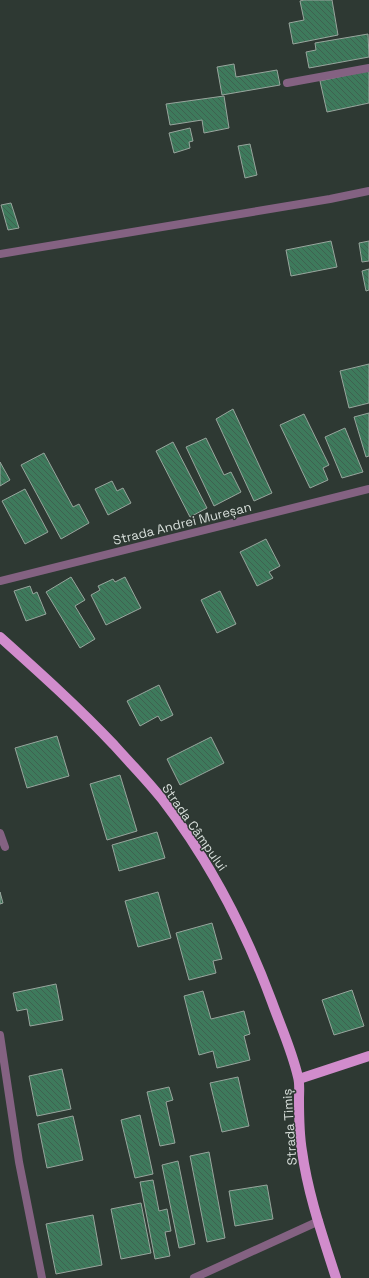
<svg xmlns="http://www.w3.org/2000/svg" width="369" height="1278" font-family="'Space Grotesk',sans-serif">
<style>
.building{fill:url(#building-back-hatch);stroke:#98a59d}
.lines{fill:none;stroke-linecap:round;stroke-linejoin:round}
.street{stroke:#846282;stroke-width:8}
.primary{stroke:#d18ccc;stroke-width:10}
.labels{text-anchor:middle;stroke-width:3;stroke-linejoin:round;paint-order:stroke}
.street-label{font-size:13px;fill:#d8dfdb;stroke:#2e3933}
</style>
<defs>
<pattern id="building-back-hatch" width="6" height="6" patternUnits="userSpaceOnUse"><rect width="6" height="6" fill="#3e7a5c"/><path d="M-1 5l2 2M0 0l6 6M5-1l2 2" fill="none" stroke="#3f6150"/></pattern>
</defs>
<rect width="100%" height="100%" fill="#2e3933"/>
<g class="building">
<path d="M 304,0 L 332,0 L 338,35 L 293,44 L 289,23 L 304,20 L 300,1 Z"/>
<path d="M 368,34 L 369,57 L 309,68 L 306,52 L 316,50 L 315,43 Z"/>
<path d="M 234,64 L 236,77 L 277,70 L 280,85 L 222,95 L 217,67 Z"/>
<path d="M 369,70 L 369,103 L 327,112 L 320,81 Z"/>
<path d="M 224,96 L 229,128 L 204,133 L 202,120 L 170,125 L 166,104 Z"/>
<path d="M 190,128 L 193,141 L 189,142 L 190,148 L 174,153 L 169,133 Z"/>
<path d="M 250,144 L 257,175 L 245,178 L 238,146 Z"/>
<path d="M 11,203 L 19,228 L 8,230 L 1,205 Z"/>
<path d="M 331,241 L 337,267 L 291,276 L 286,250 Z"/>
<path d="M 369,241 L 369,261 L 362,262 L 359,243 Z"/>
<path d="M 369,269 L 369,290 L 366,291 L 362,271 Z"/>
<path d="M 369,364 L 369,403 L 349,408 L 340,371 Z"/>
<path d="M 233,409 L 272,493 L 254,501 L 216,419 Z"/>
<path d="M 369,413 L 369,456 L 366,457 L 354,417 Z"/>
<path d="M 304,414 L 329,465 L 323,468 L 328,480 L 310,488 L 280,425 Z"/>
<path d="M 345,428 L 363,472 L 342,478 L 325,437 Z"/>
<path d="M 206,438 L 224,475 L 231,472 L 241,492 L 214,506 L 186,447 Z"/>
<path d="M 173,442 L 207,508 L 190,517 L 156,451 Z"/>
<path d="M 44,453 L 73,507 L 79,504 L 89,523 L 61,539 L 21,465 Z"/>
<path d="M 0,462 L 10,480 L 0,486 Z"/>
<path d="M 112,481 L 117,491 L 123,488 L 131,503 L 108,515 L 95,489 Z"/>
<path d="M 25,489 L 48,532 L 25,544 L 2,501 Z"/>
<path d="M 266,539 L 280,566 L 269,572 L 273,578 L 257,586 L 240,552 Z"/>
<path d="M 71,577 L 85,600 L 75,606 L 95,639 L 80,648 L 46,592 Z"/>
<path d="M 125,577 L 141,608 L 106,625 L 91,595 L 100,590 L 98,586 L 113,579 L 115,582 Z"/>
<path d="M 30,586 L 33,594 L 37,592 L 46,614 L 26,621 L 14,591 Z"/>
<path d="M 220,591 L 236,624 L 217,633 L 201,600 Z"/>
<path d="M 159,685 L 173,715 L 161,721 L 158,716 L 140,726 L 127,701 Z"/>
<path d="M 57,736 L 69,776 L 27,788 L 15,748 Z"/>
<path d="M 211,737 L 224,763 L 180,785 L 167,759 Z"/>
<path d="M 120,775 L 137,831 L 107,840 L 90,784 Z"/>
<path d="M 157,832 L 165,858 L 119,871 L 112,845 Z"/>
<path d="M 0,892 L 3,903 L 0,904 Z"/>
<path d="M 158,892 L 171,938 L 138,947 L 125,901 Z"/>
<path d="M 212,923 L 222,959 L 213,961 L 216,973 L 189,980 L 176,933 Z"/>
<path d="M 56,984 L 63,1020 L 30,1026 L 27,1009 L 17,1011 L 13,993 Z"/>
<path d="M 352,990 L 364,1026 L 334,1035 L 322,1000 Z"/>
<path d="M 203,991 L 211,1019 L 244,1011 L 250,1034 L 244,1036 L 250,1060 L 217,1068 L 213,1051 L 199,1055 L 184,996 Z"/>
<path d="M 62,1069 L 71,1109 L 37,1116 L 29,1076 Z"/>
<path d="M 238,1077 L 249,1126 L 222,1132 L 210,1083 Z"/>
<path d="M 169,1087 L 173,1100 L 166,1102 L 175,1143 L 160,1146 L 147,1092 Z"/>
<path d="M 140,1115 L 153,1174 L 135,1178 L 121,1120 Z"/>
<path d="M 73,1116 L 83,1160 L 47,1168 L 38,1124 Z"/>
<path d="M 209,1152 L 225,1238 L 207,1242 L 190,1156 Z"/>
<path d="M 178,1161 L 195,1244 L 179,1248 L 162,1165 Z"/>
<path d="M 153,1180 L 159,1211 L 167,1209 L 171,1231 L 165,1232 L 170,1256 L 155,1259 L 140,1182 Z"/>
<path d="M 267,1185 L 273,1219 L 235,1226 L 229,1191 Z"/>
<path d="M 141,1203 L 151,1253 L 121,1259 L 111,1209 Z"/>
<path d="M 93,1215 L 102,1265 L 56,1274 L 46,1224 Z"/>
</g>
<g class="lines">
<g class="street">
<path d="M 287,83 L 369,68"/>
<path d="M 0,254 L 330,199 L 369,191"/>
<path d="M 0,581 L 369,489"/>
<path d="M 0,833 L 5,847"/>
<path d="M 0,1035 L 19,1162 L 42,1278"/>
<path d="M 194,1278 L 319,1221"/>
</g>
<g class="primary">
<path d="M 0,637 C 39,672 78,707 114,745 C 130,763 147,780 162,799 C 209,860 245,929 272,1002 C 281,1027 292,1051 298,1077 C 300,1084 299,1092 299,1099 C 299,1116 299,1134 302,1151 C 308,1195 323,1237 336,1278"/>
<path d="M 299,1079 L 369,1056"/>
</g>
</g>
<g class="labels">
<g class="street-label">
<text transform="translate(182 523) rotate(-14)" y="5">Strada Andrei Mureșan</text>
<text transform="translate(195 827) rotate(55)" y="5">Strada Câmpului</text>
<text transform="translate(289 1127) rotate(-94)" y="5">Strada Timiș</text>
</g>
</g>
</svg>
